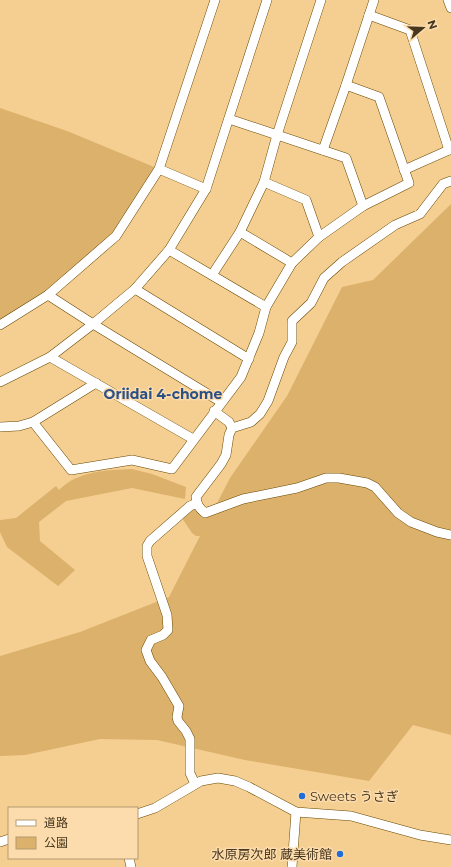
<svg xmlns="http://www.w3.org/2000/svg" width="451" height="867" font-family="Montserrat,'Noto Sans JP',sans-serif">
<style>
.green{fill:#dcb16b}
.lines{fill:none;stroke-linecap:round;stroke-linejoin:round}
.street-casing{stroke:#694800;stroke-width:10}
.street{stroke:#fff;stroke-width:9}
.poi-dot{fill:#206dd8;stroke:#fcdcac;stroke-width:1.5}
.labels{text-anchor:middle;stroke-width:3;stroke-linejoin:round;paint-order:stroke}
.poi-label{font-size:13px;fill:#47371e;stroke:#fcdcac;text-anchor:start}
.neighbourhood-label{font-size:14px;font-weight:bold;fill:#2b5086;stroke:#fcdcac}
</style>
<rect width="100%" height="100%" fill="#f5ce91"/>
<g class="green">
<path d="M 0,108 L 67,131 L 159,169 L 116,236 L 48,295 L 0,325 Z"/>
<path d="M 451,204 L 451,735 L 413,725 L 369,781 L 245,760 L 157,740 L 100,739 L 25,755 L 0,756 L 0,656 L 80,632 L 169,597 L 200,536 L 196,536 L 192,533 L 182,518 L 193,508 L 203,518 L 211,515 L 230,478 L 287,396 L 342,287 L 373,280 Z"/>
<path d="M 132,469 L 152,474 L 186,487 L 185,499 L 132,488 L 66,501 L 39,522 L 40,541 L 75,570 L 58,586 L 7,547 L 0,532 L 0,520 L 16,518 L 56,486 L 59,490 C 78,471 106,470 132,469 Z"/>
</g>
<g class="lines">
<defs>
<g id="street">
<path d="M 448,0 L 451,8"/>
<path d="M 369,15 L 410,30 L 449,150"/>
<path d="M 229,119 L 346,158 L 363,206"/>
<path d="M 323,150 L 346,85 L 374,0"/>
<path d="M 159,169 L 206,189"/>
<path d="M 404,170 L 451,149"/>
<path d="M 451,181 L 443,184 L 420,214 L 395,225 L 342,262 L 324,278 L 311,303 L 292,321 L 292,342 L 284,357 L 268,401 L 260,414 L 251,422 L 232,428 L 229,435 L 226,455 L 221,464 L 196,497 C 197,505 199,508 205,513 L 243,499 L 297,488 L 326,478 L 339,478 L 367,483 L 375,487 L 398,513 L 411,522 L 437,532 L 451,535"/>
<path d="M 264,182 L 306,200 L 319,237"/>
<path d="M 240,232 L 292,263"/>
<path d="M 169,250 L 266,307"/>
<path d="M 212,275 L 240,232 L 264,182 L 277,135 L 321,0"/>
<path d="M 135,289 L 249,359"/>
<path d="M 48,295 L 93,324 L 221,402"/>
<path d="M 0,325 L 48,295 L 116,236 L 159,169 L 215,0"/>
<path d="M 50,357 L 193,439"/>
<path d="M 0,382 L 50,357 L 93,324 L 135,289 L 169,250 L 206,189 L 267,0"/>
<path d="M 214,411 L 229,422 L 232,428"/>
<path d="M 33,422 L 71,470 L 132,460 L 172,469 L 241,377 L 259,333 L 266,307 L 292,263 L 319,237 L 363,206 L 409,183 L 379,97 L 346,85"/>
<path d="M 0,427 L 19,426 L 33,422 L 96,383"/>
<path d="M 195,784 L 190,773 L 190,739 L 186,731 L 178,721 L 177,717 L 179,706 L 162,677 L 150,661 L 146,650 L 151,640 L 163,635 L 168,630 L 167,615 L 147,556 L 147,546 L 150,541 L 190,506 L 197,503"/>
<path d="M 137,814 L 155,808 L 201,781 L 218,778 L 235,781 L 249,787 L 296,812 L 351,816 L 420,835 L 451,840"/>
<path d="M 0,842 L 9,839"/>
<path d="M 129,858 L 131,867"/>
<path d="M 292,867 L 296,812"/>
</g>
</defs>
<use href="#street" class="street-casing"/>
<use href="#street" class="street"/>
</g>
<g class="poi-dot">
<circle cx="302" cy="796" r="4"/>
<circle cx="340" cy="854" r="4"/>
</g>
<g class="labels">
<g class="poi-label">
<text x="310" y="801">Sweets うさぎ</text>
<text x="332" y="859" text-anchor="end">水原房次郎 蔵美術館</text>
</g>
<g class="neighbourhood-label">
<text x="163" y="399">Oriidai 4-chome</text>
</g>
</g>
<rect x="8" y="807" width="130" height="52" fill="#fcdcac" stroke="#b49a73"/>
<rect x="16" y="820" width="20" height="6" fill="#ffffff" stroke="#b49a73"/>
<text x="44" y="827" font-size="12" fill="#47371e">道路</text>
<rect x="16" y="837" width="20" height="12" fill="#dcb16b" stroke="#b49a73"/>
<text x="44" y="847" font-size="12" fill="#47371e">公園</text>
<g transform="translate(423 28) rotate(71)" stroke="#fcdcac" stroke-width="3" paint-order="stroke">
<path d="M0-3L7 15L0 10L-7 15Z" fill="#47371e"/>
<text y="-6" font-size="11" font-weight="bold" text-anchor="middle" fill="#47371e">N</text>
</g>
</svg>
